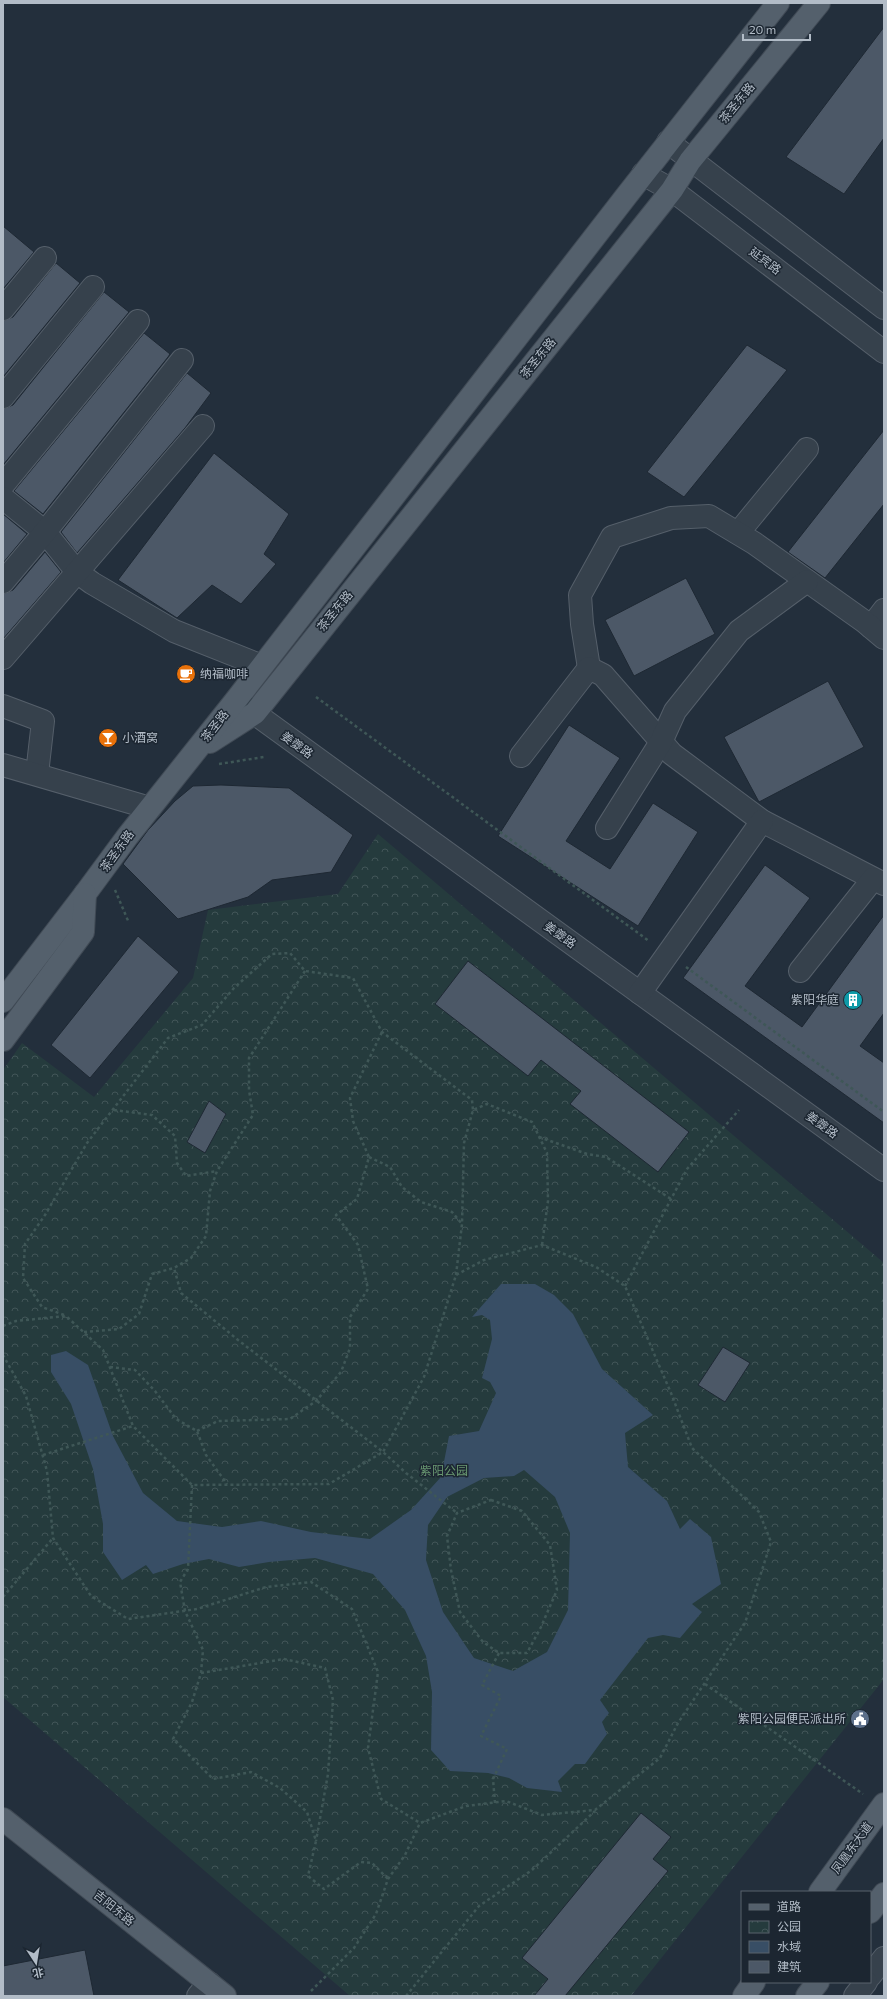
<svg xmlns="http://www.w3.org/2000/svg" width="887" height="1999" font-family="Commissioner,'Noto Sans SC',sans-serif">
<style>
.park{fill:url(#park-crowns)}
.water{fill:#384e65;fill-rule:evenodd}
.building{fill:#4c5867;stroke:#1e2833}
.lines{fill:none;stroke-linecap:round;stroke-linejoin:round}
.minor-casing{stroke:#555f6a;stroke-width:24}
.major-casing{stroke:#404a55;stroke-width:24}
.path{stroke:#3f5757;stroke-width:2.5;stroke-dasharray:3 3;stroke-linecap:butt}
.minor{stroke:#36414c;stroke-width:22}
.major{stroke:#54606c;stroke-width:22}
.labels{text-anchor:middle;stroke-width:3;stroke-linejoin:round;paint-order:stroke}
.street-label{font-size:12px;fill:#b2bcc7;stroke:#1c2631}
.poi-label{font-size:12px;fill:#b2bcc7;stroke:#1c2631;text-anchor:start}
.park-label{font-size:12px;fill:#699871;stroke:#1c2631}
</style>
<defs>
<pattern id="park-crowns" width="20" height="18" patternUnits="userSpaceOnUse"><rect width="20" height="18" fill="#253b3d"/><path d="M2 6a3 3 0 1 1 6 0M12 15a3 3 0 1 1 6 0" fill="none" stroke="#425558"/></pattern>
</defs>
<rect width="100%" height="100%" fill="#232f3c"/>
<path class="park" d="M 378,834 L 884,1263 L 884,1679 L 631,1996 L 350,1996 L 3,1697 L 3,1070 L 22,1043 L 94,1097 L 193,978 L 208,910 L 338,894 Z"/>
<path class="water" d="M 501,1284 L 535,1284 L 554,1295 L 573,1314 L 602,1369 L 653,1415 L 625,1433 L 628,1467 L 667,1501 L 680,1529 L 690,1519 L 711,1537 L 721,1584 L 692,1604 L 702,1612 L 680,1638 L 663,1635 L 648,1638 L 600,1700 L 609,1713 L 602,1722 L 607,1734 L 585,1764 L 575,1764 L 558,1781 L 562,1792 L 527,1788 L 509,1778 L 488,1773 L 450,1771 L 431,1750 L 432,1692 L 426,1656 L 405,1610 L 373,1574 L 315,1558 L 269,1562 L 239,1567 L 209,1559 L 183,1564 L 153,1574 L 146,1565 L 122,1580 L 103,1552 L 103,1524 L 93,1469 L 71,1404 L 51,1372 L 51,1355 L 66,1351 L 88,1365 L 113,1436 L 143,1493 L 177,1521 L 222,1527 L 261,1521 L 311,1532 L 370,1539 L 411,1510 L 441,1477 L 449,1436 L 479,1431 L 496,1393 L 490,1382 L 482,1378 L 492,1339 L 490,1320 L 482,1315 L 472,1317 ZM 524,1470 L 555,1497 L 570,1533 L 568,1610 L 547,1652 L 513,1671 L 474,1658 L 443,1612 L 426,1560 L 428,1525 L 447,1497 L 484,1478 L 514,1476 Z"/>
<g class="building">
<path d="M 884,27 L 884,138 L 844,194 L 786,157 Z"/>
<path d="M 3,226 L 34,252 L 3,289 Z"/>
<path d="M 56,263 L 80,283 L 3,377 L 3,321 L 13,317 Z"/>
<path d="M 104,292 L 129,312 L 3,465 L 3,409 L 13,405 Z"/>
<path d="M 144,333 L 170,354 L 168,357 L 43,514 L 14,491 Z"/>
<path d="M 747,345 L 787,370 L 684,497 L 647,472 Z"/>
<path d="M 187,373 L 211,393 L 185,428 L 77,553 L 61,532 Z"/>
<path d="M 884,430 L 884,504 L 825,578 L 788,552 Z"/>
<path d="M 214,453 L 289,514 L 264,554 L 276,564 L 241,604 L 212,585 L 177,618 L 118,580 Z"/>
<path d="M 3,514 L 27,534 L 3,563 Z"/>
<path d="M 45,552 L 61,572 L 3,639 L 3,594 L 13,590 Z"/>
<path d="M 686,578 L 715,634 L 634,676 L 605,620 Z"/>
<path d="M 828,681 L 864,747 L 759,802 L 724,737 Z"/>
<path d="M 569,725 L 620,758 L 566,841 L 610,869 L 653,803 L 698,832 L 638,926 L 498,836 Z"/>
<path d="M 221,785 L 289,788 L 353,835 L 331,872 L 272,880 L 248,897 L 178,919 L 123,864 L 148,830 L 175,801 L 193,786 Z"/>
<path d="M 765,865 L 810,898 L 745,986 L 802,1027 L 884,915 L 884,1013 L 860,1046 L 884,1063 L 884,1123 L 683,978 Z"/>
<path d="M 138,936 L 179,972 L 90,1078 L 51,1045 Z"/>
<path d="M 468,961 L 689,1132 L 658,1172 L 570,1104 L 581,1091 L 541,1060 L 528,1076 L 435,1004 Z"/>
<path d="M 209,1101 L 226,1114 L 205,1153 L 187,1142 Z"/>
<path d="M 723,1347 L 750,1363 L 725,1402 L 698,1385 Z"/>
<path d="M 641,1813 L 671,1837 L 653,1859 L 668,1871 L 565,1996 L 534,1996 L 548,1979 L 522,1958 Z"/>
<path d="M 85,1950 L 94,1996 L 3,1996 L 3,1966 Z"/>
</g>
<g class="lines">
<defs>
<g id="minor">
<path d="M 668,142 L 884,308"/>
<path d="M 643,174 L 672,190 L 884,352"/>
<path d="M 3,309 L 45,258"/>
<path d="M 3,397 L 93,287"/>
<path d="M 3,485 L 138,321"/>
<path d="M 3,498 L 45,532 L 77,572 L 92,583 L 174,631 L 262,666"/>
<path d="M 738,533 L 807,449"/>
<path d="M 3,582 L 45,532 L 182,360"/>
<path d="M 871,627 L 884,610"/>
<path d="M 3,658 L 203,426"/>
<path d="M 589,668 L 582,624 L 580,595 L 612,537 L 671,518 L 709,516 L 754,543 L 865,622 L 884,638"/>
<path d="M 239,702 L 884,1170"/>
<path d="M 3,706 L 43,721 L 37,774"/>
<path d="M 521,756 L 589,668 L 603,675 L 672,754 L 762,821 L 884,884"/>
<path d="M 3,765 L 150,808"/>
<path d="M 607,828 L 661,742 L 675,711 L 739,631 L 807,581"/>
<path d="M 800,971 L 873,879"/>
<path d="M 640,993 L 762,821"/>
<path d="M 870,1976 L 884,1958"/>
<path d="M 198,1996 L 209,1983"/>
<path d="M 855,1996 L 866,1982"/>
</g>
<g id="major">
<path d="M 210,742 L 255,713 L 672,190 L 690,161 L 819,3"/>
<path d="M 3,1001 L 85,894 L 127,837 L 236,700 L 627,195 L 778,3"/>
<path d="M 3,1040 L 83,932 L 85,894"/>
<path d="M 3,1819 L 225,1996"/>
<path d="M 820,1892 L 884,1804"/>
<path d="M 870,1912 L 884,1894"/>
<path d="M 744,1996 L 754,1982"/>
<path d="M 807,1996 L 818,1982"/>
</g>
</defs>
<use href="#minor" class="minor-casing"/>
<use href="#major" class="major-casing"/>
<g class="path">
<path d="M 316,697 L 649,941"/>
<path d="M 219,764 L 264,757"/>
<path d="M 115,890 L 129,923"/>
<path d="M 686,967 L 884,1112"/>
<path d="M 305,971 L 249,1058 L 249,1090 L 253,1115 L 217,1171 L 210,1191 L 206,1236 L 191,1258 L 174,1268 L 181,1293 L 238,1340 L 383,1452 L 406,1473 L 457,1513"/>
<path d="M 114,1110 L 152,1115 L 175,1136 L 177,1163 L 186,1176 L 217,1171"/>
<path d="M 539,1137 L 587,1154 L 606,1157 L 671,1199"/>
<path d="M 369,1157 L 390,1167 L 402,1187 L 421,1202 L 452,1212 L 462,1224"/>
<path d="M 456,1275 L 462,1224 L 464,1143 L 473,1110 L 487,1104 L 532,1122 L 547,1153 L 548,1201 L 542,1245"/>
<path d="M 625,1286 L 687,1169 L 739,1110"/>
<path d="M 64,1315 L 42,1307 L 23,1278 L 25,1244 L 45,1215 L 87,1143 L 168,1038 L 202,1025 L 234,988 L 272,954 L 290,953 L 305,971 L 353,978 L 382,1032 L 472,1100 L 473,1110"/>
<path d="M 3,1326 L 16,1321 L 66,1316 L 103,1350 L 133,1426 L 192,1485 L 329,1484 L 383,1452 L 424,1377 L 456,1275 L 484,1260 L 542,1245 L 596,1267 L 625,1286 L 671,1393 L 692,1448 L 759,1512 L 771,1542 L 745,1623 L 678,1723 L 660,1758 L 595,1810 L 542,1815 L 506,1801 L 466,1806 L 420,1823 L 381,1799 L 368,1748 L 378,1672 L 352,1609 L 311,1582 L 266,1587 L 197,1609 L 128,1619 L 91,1596 L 53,1538 L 47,1471 L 26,1396 L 3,1355"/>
<path d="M 84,1332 L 119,1329 L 139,1314 L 152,1274 L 174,1268"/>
<path d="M 110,1367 L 135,1370 L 155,1391 L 176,1419 L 197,1431 L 206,1455 L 227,1484"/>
<path d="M 197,1431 L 218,1421 L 290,1419 L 316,1401 L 341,1372 L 350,1348 L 350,1317 L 368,1289 L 358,1245 L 336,1215 L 357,1199 L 369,1157 L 353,1121 L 350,1098 L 382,1032"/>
<path d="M 43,1455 L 133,1426"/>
<path d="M 192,1485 L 188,1569 L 180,1582 L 185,1611 L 203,1650 L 201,1673 L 192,1702 L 173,1739 L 213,1779 L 251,1772 L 280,1788 L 307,1812 L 316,1841 L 308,1876 L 324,1889 L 361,1862 L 372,1863 L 388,1879"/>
<path d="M 491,1500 L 522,1511 L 550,1545 L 557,1590 L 541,1627 L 527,1653 L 499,1653 L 483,1642 L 460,1612 L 451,1570 L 447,1536 L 457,1513 Z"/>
<path d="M 3,1597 L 53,1538"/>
<path d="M 201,1673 L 284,1659 L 325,1668 L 333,1700 L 328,1774 L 316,1841"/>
<path d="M 705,1684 L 863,1794"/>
<path d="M 495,1803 L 493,1779 L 507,1749 L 481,1736 L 501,1696 L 482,1685 L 499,1653"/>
<path d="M 311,1991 L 354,1948 L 376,1914 L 388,1879 L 405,1855 L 420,1823"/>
<path d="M 406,1996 L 479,1906 L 532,1870 L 595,1811"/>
</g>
<use href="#minor" class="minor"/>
<use href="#major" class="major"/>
</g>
<defs>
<symbol id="cafe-disc" viewBox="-11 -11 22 22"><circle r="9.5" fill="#e8710a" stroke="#1c2631"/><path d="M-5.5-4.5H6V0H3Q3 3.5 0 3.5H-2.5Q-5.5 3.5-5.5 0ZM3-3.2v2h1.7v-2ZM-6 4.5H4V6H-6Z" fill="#fff"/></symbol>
<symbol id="bar-disc" viewBox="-11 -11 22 22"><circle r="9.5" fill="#e8710a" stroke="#1c2631"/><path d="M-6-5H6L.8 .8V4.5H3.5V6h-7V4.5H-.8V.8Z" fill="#fff"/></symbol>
<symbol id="building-disc" viewBox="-11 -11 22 22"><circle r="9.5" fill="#0f9aa8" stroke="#1c2631"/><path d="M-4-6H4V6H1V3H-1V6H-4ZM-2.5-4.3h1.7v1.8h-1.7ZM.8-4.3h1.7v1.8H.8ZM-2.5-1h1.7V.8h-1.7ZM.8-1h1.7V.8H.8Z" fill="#fff"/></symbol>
<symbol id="civic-disc" viewBox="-11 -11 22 22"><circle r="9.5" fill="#5c6f8a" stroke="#1c2631"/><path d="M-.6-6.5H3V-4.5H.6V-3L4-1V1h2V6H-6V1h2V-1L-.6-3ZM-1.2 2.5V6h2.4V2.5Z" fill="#fff"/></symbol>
</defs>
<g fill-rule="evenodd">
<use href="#cafe-disc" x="175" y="663" width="22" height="22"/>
<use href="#bar-disc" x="97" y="727" width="22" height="22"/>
<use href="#building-disc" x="842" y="989" width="22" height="22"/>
<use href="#civic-disc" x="849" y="1708" width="22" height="22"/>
</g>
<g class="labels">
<g class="street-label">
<text transform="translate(737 103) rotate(-51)" y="4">茶圣东路</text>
<text transform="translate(765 261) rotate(37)" y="4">延宾路</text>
<text transform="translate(538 358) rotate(-51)" y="4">茶圣东路</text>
<text transform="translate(335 611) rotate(-51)" y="4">茶圣东路</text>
<text transform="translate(215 726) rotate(-52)" y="4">茶圣路</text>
<text transform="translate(297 745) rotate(36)" y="4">姜夔路</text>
<text transform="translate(117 851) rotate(-54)" y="4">茶圣东路</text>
<text transform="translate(560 935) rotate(36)" y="4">姜夔路</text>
<text transform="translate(822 1125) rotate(36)" y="4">姜夔路</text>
<text transform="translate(852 1848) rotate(-54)" y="4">凤凰东大道</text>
<text transform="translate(114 1908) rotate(39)" y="4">吉阳东路</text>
</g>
<g class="poi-label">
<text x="200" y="678">纳福咖啡</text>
<text x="122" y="742">小酒窝</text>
<text x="839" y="1004" text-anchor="end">紫阳华庭</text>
<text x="846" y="1723" text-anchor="end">紫阳公园便民派出所</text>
</g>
<g class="park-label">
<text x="444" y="1475">紫阳公园</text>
</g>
</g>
<rect width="887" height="1999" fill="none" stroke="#b2bcc7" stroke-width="8"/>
<rect x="741" y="1891" width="130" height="92" fill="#1c2631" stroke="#58626d"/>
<rect x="749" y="1904" width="20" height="6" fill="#54606c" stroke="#58626d"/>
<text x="777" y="1911" font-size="12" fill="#b2bcc7">道路</text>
<rect x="749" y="1921" width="20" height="12" fill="url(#park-crowns)" stroke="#58626d"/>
<text x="777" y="1931" font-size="12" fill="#b2bcc7">公园</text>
<rect x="749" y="1941" width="20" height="12" fill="#384e65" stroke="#58626d"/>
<text x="777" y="1951" font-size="12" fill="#b2bcc7">水域</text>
<rect x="749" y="1961" width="20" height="12" fill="#4c5867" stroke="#58626d"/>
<text x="777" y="1971" font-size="12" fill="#b2bcc7">建筑</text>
<g transform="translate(36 1963) rotate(168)" stroke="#1c2631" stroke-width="3" paint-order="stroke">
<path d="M0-3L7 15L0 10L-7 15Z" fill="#b2bcc7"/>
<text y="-6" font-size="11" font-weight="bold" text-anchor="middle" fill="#b2bcc7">北</text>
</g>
<path d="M743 34v6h67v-6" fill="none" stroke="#b2bcc7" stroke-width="2"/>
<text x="749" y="34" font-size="12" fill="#b2bcc7" stroke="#1c2631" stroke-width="3" paint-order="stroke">20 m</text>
</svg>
